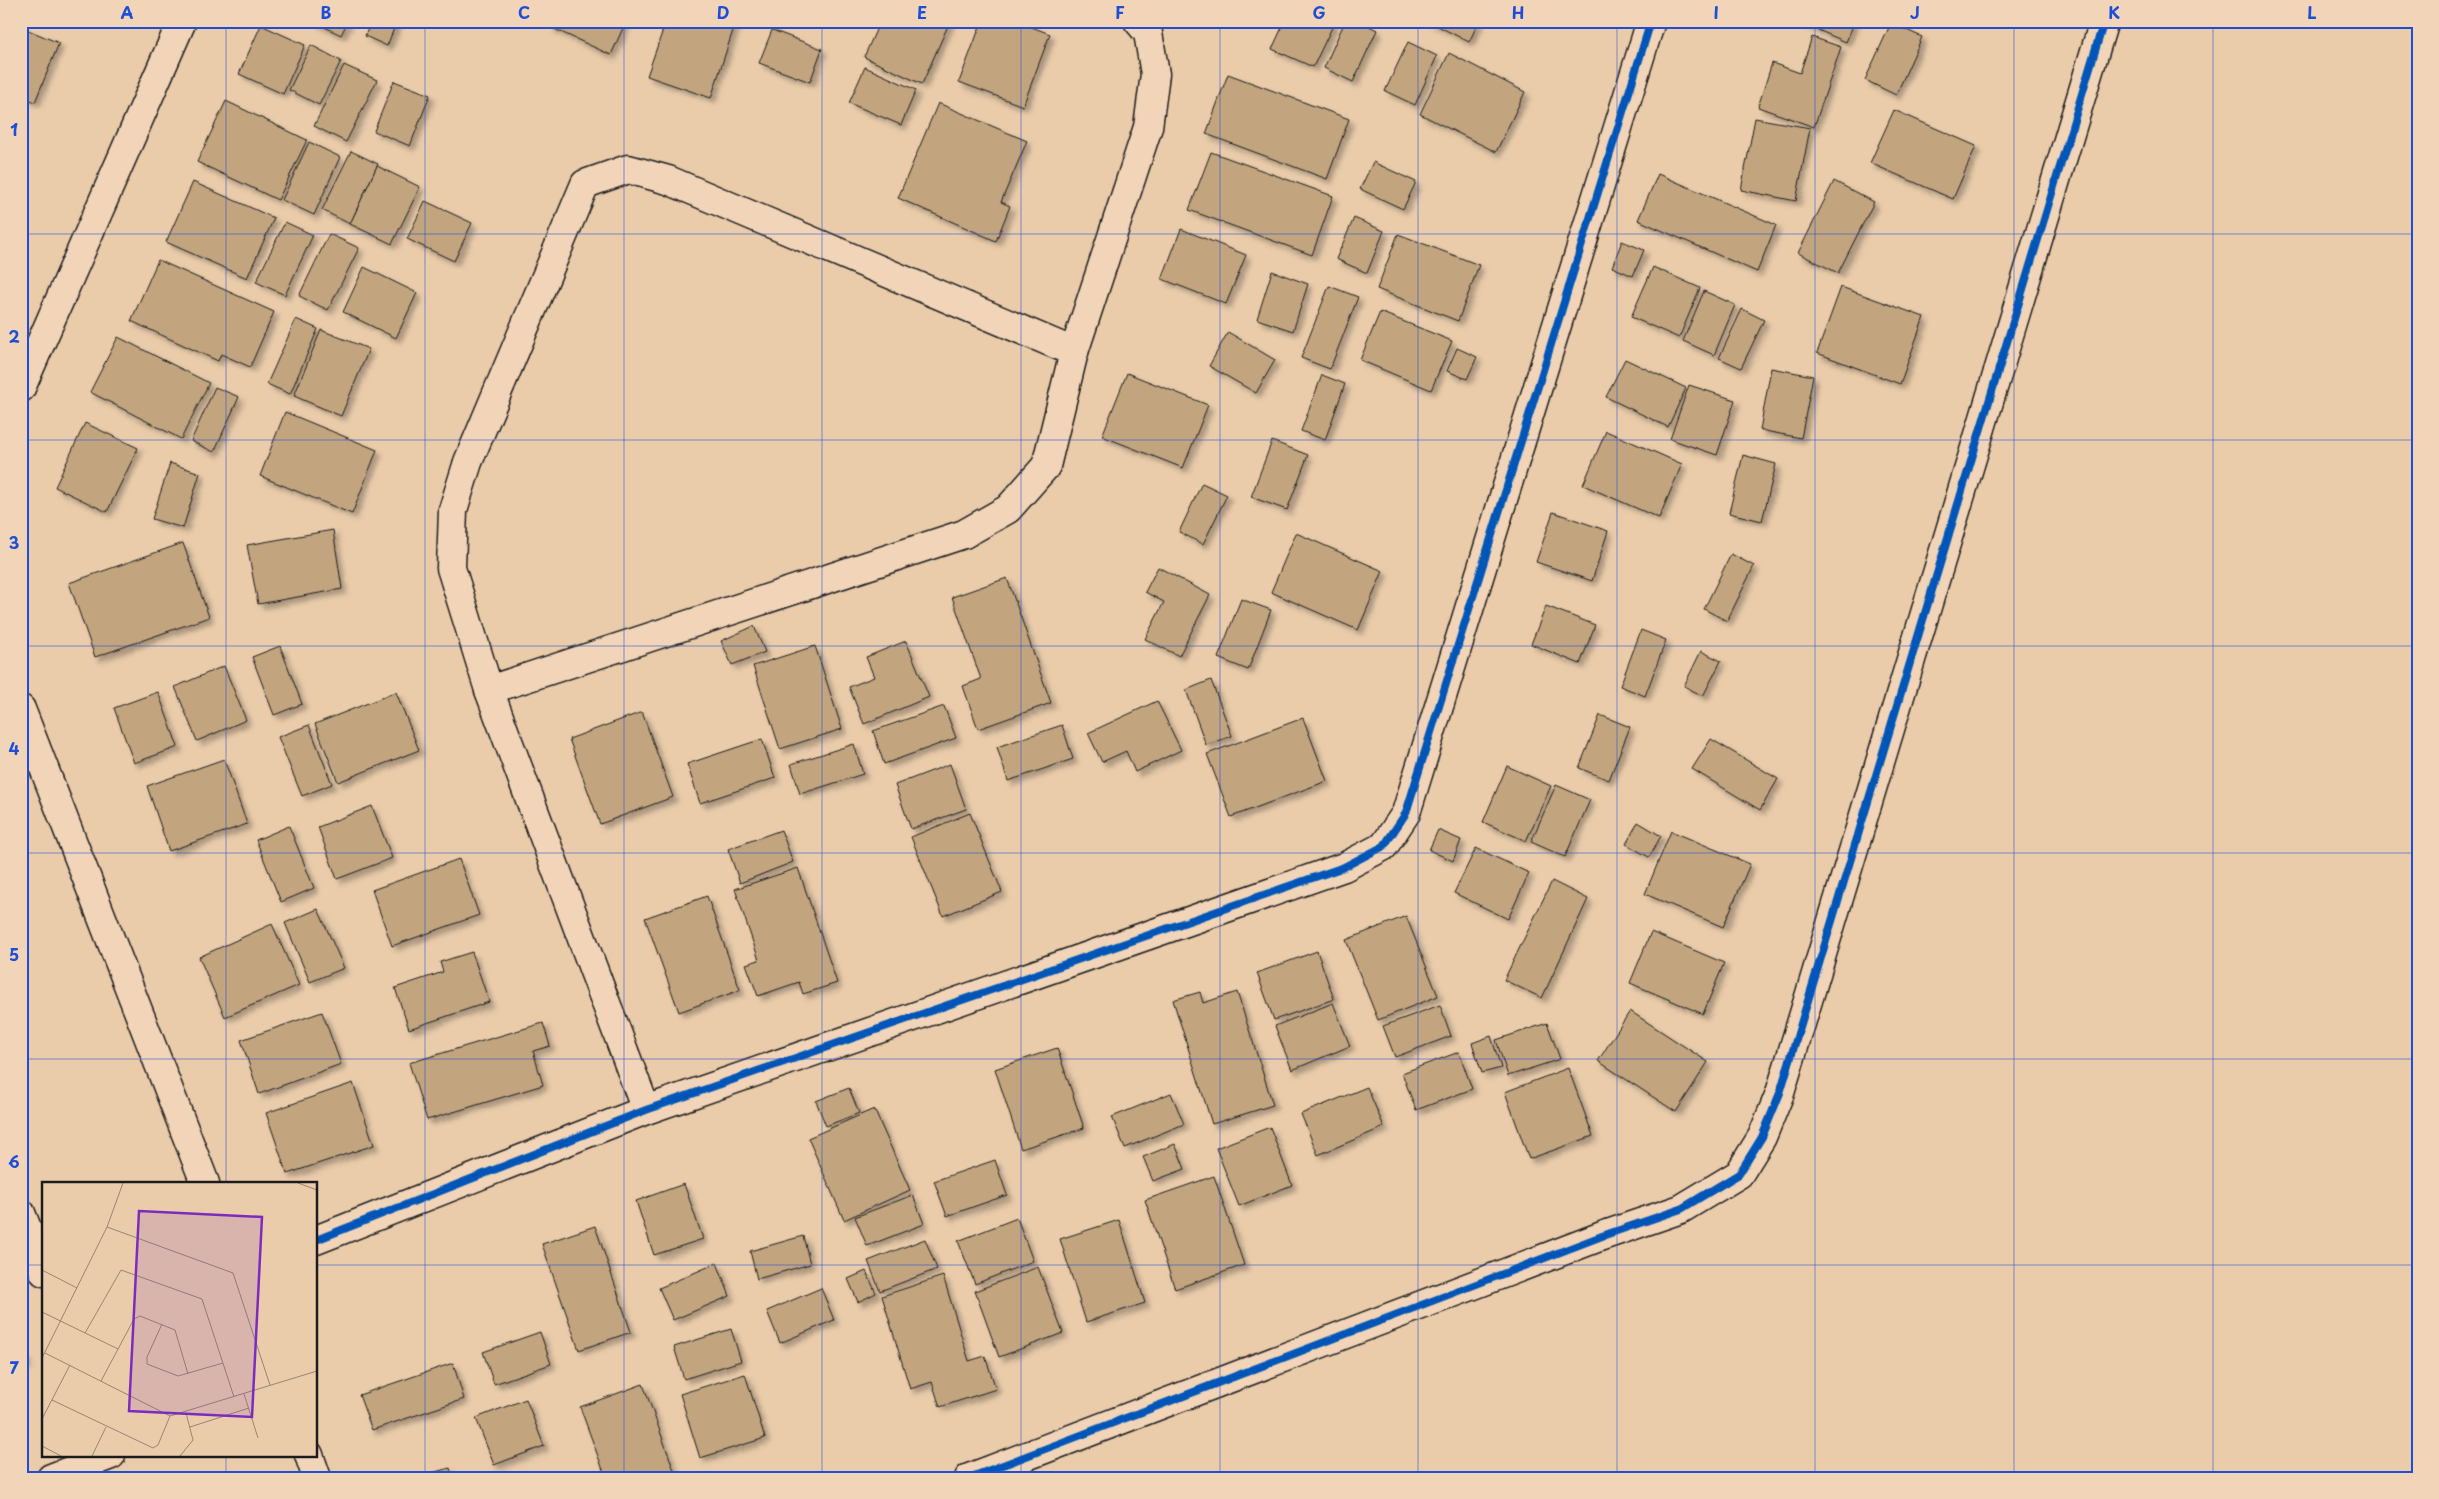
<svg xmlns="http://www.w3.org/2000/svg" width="2439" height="1499" font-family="'Playpen Sans',sans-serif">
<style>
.building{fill:#c2a57f;stroke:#1c1c1c;filter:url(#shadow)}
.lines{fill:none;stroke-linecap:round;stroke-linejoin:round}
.street-casing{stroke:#1c1c1c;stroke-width:31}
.street{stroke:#f2d5b8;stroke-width:28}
.cycleway-casing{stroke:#f2d5b8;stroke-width:11}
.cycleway{stroke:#0057b8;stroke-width:8}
.grid{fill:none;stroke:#1d4ed8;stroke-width:1;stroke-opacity:0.55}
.inset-road{fill:none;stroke:#988672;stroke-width:1}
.view{fill:#7b2cbf;fill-opacity:0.15;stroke:#7b2cbf;stroke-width:2.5}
.inset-edge{fill:none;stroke:#1c1c1c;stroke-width:2.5}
.neatline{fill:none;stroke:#1d4ed8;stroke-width:2}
.grid-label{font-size:16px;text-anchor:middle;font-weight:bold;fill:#1d4ed8}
</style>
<defs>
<filter id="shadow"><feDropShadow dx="4.5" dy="4.5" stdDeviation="2.5" flood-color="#0004"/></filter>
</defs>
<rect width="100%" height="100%" fill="#eaccab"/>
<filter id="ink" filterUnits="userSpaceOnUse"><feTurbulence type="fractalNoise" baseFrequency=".02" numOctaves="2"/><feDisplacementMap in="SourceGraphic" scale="10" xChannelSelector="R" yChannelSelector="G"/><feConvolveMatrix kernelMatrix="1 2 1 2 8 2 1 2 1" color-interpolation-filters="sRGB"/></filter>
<g filter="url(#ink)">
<g class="building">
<path d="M 312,21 L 348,21 L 341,35 Z"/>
<path d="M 371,21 L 397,21 L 387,46 L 365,36 Z"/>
<path d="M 553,21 L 626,21 L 611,55 L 550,27 Z"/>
<path d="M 666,21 L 736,21 L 711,98 L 647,76 Z"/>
<path d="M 880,21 L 950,21 L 922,84 L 864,57 Z"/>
<path d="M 982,21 L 1016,21 L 1050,34 L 1023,106 L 959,82 Z"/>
<path d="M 1285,21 L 1300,23 L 1301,21 L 1335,21 L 1313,67 L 1272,49 Z"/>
<path d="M 1345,21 L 1359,21 L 1377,30 L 1353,82 L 1324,68 Z"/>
<path d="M 1428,21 L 1479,21 L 1469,42 Z"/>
<path d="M 1797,21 L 1855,21 L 1846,42 Z"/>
<path d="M 1891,23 L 1922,37 L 1896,95 L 1865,80 Z"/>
<path d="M 261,25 L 305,45 L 283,94 L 239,74 Z"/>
<path d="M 21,27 L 59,43 L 35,102 L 21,96 Z"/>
<path d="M 772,30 L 822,49 L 810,82 L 759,63 Z"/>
<path d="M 1812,37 L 1841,47 L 1814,127 L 1758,107 L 1772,63 L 1800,73 Z"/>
<path d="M 1408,42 L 1437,56 L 1415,105 L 1385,91 Z"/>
<path d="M 311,45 L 341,61 L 319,105 L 289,90 Z"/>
<path d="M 1449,53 L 1525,92 L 1496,152 L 1420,114 Z"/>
<path d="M 344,65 L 377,80 L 346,142 L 314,126 Z"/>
<path d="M 865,67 L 916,90 L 901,125 L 849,103 Z"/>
<path d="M 1228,74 L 1349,119 L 1327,179 L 1206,134 Z"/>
<path d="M 394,81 L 430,95 L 410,146 L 374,131 Z"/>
<path d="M 226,101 L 307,140 L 278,200 L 197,162 Z"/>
<path d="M 938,103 L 1027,141 L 1001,202 L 1010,206 L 996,241 L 898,198 Z"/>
<path d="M 1894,110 L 1976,146 L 1953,199 L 1870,163 Z"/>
<path d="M 1755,118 L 1810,128 L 1796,201 L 1741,190 Z"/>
<path d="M 309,142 L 340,157 L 314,215 L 282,200 Z"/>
<path d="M 351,151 L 378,164 L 350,224 L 322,210 Z"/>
<path d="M 1211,152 L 1333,196 L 1312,255 L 1189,210 Z"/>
<path d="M 1373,162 L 1416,182 L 1403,209 L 1360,189 Z"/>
<path d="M 377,166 L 420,187 L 392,244 L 350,224 Z"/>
<path d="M 1658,174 L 1776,225 L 1757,272 L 1638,220 Z"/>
<path d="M 1834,181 L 1874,202 L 1838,273 L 1798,253 Z"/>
<path d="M 193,182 L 274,218 L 247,278 L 166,242 Z"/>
<path d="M 425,201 L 472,223 L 454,261 L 407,239 Z"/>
<path d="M 1354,218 L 1384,231 L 1367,273 L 1336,259 Z"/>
<path d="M 285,222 L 313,235 L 285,295 L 256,282 Z"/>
<path d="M 1181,229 L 1246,255 L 1226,304 L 1162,279 Z"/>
<path d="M 329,234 L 359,248 L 328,310 L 299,296 Z"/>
<path d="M 1398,234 L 1479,265 L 1458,321 L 1377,289 Z"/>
<path d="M 1622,241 L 1644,250 L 1633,276 L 1612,267 Z"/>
<path d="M 158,260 L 274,312 L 250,367 L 221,354 L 218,361 L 131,321 Z"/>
<path d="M 364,267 L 417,293 L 396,338 L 343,312 Z"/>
<path d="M 1653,267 L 1700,288 L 1679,338 L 1631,317 Z"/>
<path d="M 1272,271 L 1308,284 L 1293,331 L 1257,319 Z"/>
<path d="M 1329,286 L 1358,297 L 1330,369 L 1301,358 Z"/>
<path d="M 1841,287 L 1924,317 L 1900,384 L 1817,353 Z"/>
<path d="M 1704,291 L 1735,305 L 1714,355 L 1683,341 Z"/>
<path d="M 1742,309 L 1764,320 L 1741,368 L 1719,358 Z"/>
<path d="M 1380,312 L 1452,341 L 1431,390 L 1360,360 Z"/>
<path d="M 296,319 L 318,329 L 290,394 L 267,384 Z"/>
<path d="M 321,330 L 369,349 L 341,416 L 294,396 Z"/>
<path d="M 1228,332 L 1275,360 L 1256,393 L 1209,366 Z"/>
<path d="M 118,337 L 209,383 L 181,439 L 90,392 Z"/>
<path d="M 1457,348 L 1477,357 L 1467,379 L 1447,371 Z"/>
<path d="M 1625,359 L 1686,388 L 1668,427 L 1606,397 Z"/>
<path d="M 1771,368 L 1813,376 L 1801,438 L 1760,430 Z"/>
<path d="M 1127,373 L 1208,405 L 1183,468 L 1102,436 Z"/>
<path d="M 1322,375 L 1345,384 L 1325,440 L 1301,431 Z"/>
<path d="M 1689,385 L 1735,400 L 1717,455 L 1670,439 Z"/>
<path d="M 215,387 L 239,397 L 214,452 L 191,441 Z"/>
<path d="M 285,412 L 377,450 L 352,514 L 260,476 Z"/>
<path d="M 85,423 L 138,448 L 107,512 L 55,487 Z"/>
<path d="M 1606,431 L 1682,464 L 1659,518 L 1583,485 Z"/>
<path d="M 1272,441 L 1308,455 L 1287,510 L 1251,497 Z"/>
<path d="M 1743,455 L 1776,464 L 1762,521 L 1729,513 Z"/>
<path d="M 170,463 L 200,473 L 183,528 L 152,519 Z"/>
<path d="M 1202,483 L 1227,495 L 1203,544 L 1179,532 Z"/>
<path d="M 1553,512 L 1608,531 L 1592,581 L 1536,562 Z"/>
<path d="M 333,530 L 342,589 L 258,604 L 247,545 Z"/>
<path d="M 1296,533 L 1383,571 L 1358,630 L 1271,592 Z"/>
<path d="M 183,543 L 209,617 L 95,657 L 69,583 Z"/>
<path d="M 1731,554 L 1754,566 L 1727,621 L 1704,609 Z"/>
<path d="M 1158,567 L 1210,595 L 1179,656 L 1145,639 L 1164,602 L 1145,592 Z"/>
<path d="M 1007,578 L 1051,703 L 978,729 L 963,686 L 981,679 L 952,597 Z"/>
<path d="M 1241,599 L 1271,610 L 1248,670 L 1218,658 Z"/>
<path d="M 1546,606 L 1595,625 L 1580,664 L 1531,644 Z"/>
<path d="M 754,626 L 765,652 L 732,665 L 721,641 Z"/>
<path d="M 1641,630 L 1666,640 L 1645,696 L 1620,686 Z"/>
<path d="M 906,641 L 929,697 L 864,724 L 849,687 L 874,677 L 866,657 Z"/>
<path d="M 280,646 L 302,704 L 274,715 L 252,657 Z"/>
<path d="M 815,646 L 842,729 L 780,749 L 753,666 Z"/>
<path d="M 1701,651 L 1721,661 L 1703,696 L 1684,686 Z"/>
<path d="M 224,666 L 246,720 L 197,741 L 175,687 Z"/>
<path d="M 1211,680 L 1232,736 L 1206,745 L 1186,690 Z"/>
<path d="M 158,692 L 178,747 L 134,763 L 114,708 Z"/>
<path d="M 396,692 L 419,750 L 338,782 L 315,724 Z"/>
<path d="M 1157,701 L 1181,750 L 1135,772 L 1126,751 L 1102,762 L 1088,733 Z"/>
<path d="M 944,706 L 956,738 L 884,764 L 873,731 Z"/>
<path d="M 642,712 L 673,797 L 600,824 L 569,739 Z"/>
<path d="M 1600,715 L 1630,727 L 1609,780 L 1579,768 Z"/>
<path d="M 1303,718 L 1327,781 L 1231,817 L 1207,754 Z"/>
<path d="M 309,725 L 332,784 L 302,796 L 278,737 Z"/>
<path d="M 1062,725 L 1073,759 L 1008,781 L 997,747 Z"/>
<path d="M 762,739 L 775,778 L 700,803 L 687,764 Z"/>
<path d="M 1711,739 L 1778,779 L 1760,810 L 1692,769 Z"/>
<path d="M 854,744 L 863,774 L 800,794 L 791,764 Z"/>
<path d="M 224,759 L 247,824 L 169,851 L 147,786 Z"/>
<path d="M 950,764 L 966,809 L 911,829 L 895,785 Z"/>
<path d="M 1507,766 L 1551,786 L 1526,841 L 1483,822 Z"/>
<path d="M 1556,785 L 1590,800 L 1565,857 L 1531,842 Z"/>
<path d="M 372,806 L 392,858 L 337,879 L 318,827 Z"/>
<path d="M 970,813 L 1002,892 L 943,916 L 911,837 Z"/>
<path d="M 1638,822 L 1661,836 L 1649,857 L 1626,844 Z"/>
<path d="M 289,826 L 314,888 L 281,902 L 256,840 Z"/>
<path d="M 781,830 L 793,862 L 740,883 L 728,849 Z"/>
<path d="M 1438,830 L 1461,840 L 1453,861 L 1429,850 Z"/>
<path d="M 1671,831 L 1750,864 L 1723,927 L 1645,894 Z"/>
<path d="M 1476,848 L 1529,873 L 1508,919 L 1454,893 Z"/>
<path d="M 459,859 L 479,915 L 392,946 L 372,890 Z"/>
<path d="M 798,868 L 837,983 L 803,994 L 799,982 L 758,996 L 746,964 L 759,960 L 735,889 Z"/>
<path d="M 1552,881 L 1588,899 L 1542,998 L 1504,980 Z"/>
<path d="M 707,896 L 740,990 L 679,1012 L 645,918 Z"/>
<path d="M 318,909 L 344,968 L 310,982 L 285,923 Z"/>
<path d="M 1406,916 L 1438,996 L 1378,1020 L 1346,940 Z"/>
<path d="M 272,924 L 299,985 L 225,1017 L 199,957 Z"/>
<path d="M 1651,932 L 1724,963 L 1703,1014 L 1630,983 Z"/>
<path d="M 1317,951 L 1334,999 L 1274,1020 L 1257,973 Z"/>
<path d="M 472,952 L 489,1002 L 409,1029 L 395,988 L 443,972 L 440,962 Z"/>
<path d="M 1200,992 L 1203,1003 L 1237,992 L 1273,1105 L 1212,1124 L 1173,1000 Z"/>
<path d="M 1333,1003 L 1350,1046 L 1292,1070 L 1275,1026 Z"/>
<path d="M 1440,1005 L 1451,1036 L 1395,1057 L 1383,1026 Z"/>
<path d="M 1630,1011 L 1708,1062 L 1676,1112 L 1598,1061 Z"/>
<path d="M 322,1012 L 341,1064 L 259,1094 L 241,1040 Z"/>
<path d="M 543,1023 L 550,1046 L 533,1051 L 543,1085 L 427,1120 L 409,1063 Z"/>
<path d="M 1547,1023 L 1560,1059 L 1508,1076 L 1496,1040 Z"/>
<path d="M 1491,1036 L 1501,1068 L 1482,1073 L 1472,1043 Z"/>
<path d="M 1057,1048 L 1084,1128 L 1021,1149 L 995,1069 Z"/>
<path d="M 1459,1052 L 1472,1089 L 1416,1110 L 1402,1073 Z"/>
<path d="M 1568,1068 L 1593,1136 L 1529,1159 L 1505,1092 Z"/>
<path d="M 353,1083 L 374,1145 L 287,1174 L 266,1113 Z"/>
<path d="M 1367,1087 L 1384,1127 L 1318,1155 L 1301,1114 Z"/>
<path d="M 849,1088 L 859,1113 L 826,1126 L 816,1101 Z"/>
<path d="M 1171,1093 L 1184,1124 L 1125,1148 L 1112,1117 Z"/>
<path d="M 874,1109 L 910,1190 L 844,1220 L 808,1138 Z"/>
<path d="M 1270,1127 L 1292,1185 L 1239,1206 L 1216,1148 Z"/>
<path d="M 1175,1144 L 1185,1169 L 1153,1181 L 1143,1157 Z"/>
<path d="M 995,1160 L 1007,1195 L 947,1216 L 934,1181 Z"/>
<path d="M 1214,1176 L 1244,1265 L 1175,1289 L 1145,1200 Z"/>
<path d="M 684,1184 L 703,1239 L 654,1255 L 636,1201 Z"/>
<path d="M 913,1195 L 924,1224 L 867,1246 L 855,1217 Z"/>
<path d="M 1017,1218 L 1033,1261 L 975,1284 L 958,1241 Z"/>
<path d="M 1119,1220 L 1145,1303 L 1086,1322 L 1060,1239 Z"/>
<path d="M 595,1226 L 631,1332 L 579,1350 L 542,1244 Z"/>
<path d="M 803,1236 L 810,1264 L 757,1279 L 750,1251 Z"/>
<path d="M 925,1239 L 937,1269 L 880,1291 L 868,1261 Z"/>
<path d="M 717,1263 L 730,1296 L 673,1320 L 659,1288 Z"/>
<path d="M 1038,1267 L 1063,1333 L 999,1357 L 975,1291 Z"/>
<path d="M 866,1271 L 876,1293 L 858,1302 L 848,1279 Z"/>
<path d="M 943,1276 L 969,1361 L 985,1356 L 996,1389 L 940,1407 L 932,1382 L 910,1389 L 882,1296 Z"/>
<path d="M 821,1288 L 834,1320 L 780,1343 L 767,1311 Z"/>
<path d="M 731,1329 L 741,1361 L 684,1379 L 674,1347 Z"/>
<path d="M 540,1332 L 551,1364 L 494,1384 L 483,1352 Z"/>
<path d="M 21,1348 L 27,1363 L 21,1365 Z"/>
<path d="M 453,1363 L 464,1399 L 372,1430 L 359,1395 Z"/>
<path d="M 745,1374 L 765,1438 L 700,1458 L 680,1394 Z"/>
<path d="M 643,1384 L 676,1476 L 606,1478 L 580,1407 Z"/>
<path d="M 526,1399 L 544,1446 L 494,1465 L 476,1418 Z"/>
<path d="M 450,1468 L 453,1478 L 412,1478 Z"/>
</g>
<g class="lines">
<defs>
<g id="street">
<path d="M 21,388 L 182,21"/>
<path d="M 489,690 L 964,534 L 1008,509 L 1046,466 L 1074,352 L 1148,127 L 1155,74 L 1148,33 L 1138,21"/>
<path d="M 21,709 L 205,1183"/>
<path d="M 646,1110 L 489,690 L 451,568 L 453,510 L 468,462 L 585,184 L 628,169 L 668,180 L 1074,352"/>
<path d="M 21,1213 L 44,1272"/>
<path d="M 316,1240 L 646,1110 L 1344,867 L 1384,846 L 1406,813 L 1651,21"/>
<path d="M 309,1455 L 317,1478"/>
<path d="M 51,1478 L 111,1455"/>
<path d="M 969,1478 L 1602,1236 L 1681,1209 L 1739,1174 L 1762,1137 L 1780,1093 L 2104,21"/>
</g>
</defs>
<use href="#street" class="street-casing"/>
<use href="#street" class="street"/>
<defs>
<g id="cycleway">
<path d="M 316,1240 L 646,1110 L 1344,867 L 1384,846 L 1406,813 L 1651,21"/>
<path d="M 969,1478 L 1602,1236 L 1681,1209 L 1739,1174 L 1762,1137 L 1780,1093 L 2104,21"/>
</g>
</defs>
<use href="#cycleway" class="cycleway-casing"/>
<use href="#cycleway" class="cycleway"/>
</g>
</g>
<path class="grid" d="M 226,21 L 226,1183M 425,21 L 425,1478M 624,21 L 624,1478M 822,21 L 822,1478M 1021,21 L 1021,1478M 1220,21 L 1220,1478M 1418,21 L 1418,1478M 1617,21 L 1617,1478M 1815,21 L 1815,1478M 2014,21 L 2014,1478M 2213,21 L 2213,1478M 21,234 L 2418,234M 21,440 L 2418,440M 21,646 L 2418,646M 21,853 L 2418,853M 21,1059 L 2418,1059M 21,1265 L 44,1265M 316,1265 L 2418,1265M 226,1455 L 226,1478"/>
<g transform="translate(42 1182)">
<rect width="275" height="275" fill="#eaccab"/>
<path class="inset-road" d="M 256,1 L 275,8M 65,45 L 191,91 L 228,203M 0,88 L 35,106M 0,130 L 76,167M 120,142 L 105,175 L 105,182 L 136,194 L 181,181M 43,151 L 79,88 L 160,117 L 192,215M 3,171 L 128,234 L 275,189M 0,176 L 65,45 L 81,1M 59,199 L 92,137 L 98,134 L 133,148 L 146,192M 202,212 L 216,256M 10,218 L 111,266 L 116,263 L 128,234M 0,237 L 28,183M 148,245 L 207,226M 0,264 L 19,274M 50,274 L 64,245M 138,274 L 151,258 L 144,231"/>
<path class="view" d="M 97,29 L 220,35 L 210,235 L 87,229 Z"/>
<rect width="275" height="275" class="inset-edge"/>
</g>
<rect width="2439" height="1499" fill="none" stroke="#f2d5b8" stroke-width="55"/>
<rect x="28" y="28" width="2384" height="1444" class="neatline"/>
<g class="grid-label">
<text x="127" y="19">A</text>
<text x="326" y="19">B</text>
<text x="524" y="19">C</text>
<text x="723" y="19">D</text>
<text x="922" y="19">E</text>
<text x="1120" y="19">F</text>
<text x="1319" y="19">G</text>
<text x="1518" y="19">H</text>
<text x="1716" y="19">I</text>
<text x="1915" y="19">J</text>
<text x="2114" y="19">K</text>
<text x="2312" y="19">L</text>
<text x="14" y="136">1</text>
<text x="14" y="343">2</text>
<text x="14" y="549">3</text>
<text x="14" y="755">4</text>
<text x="14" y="961">5</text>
<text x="14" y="1168">6</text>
<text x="14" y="1374">7</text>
</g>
</svg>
